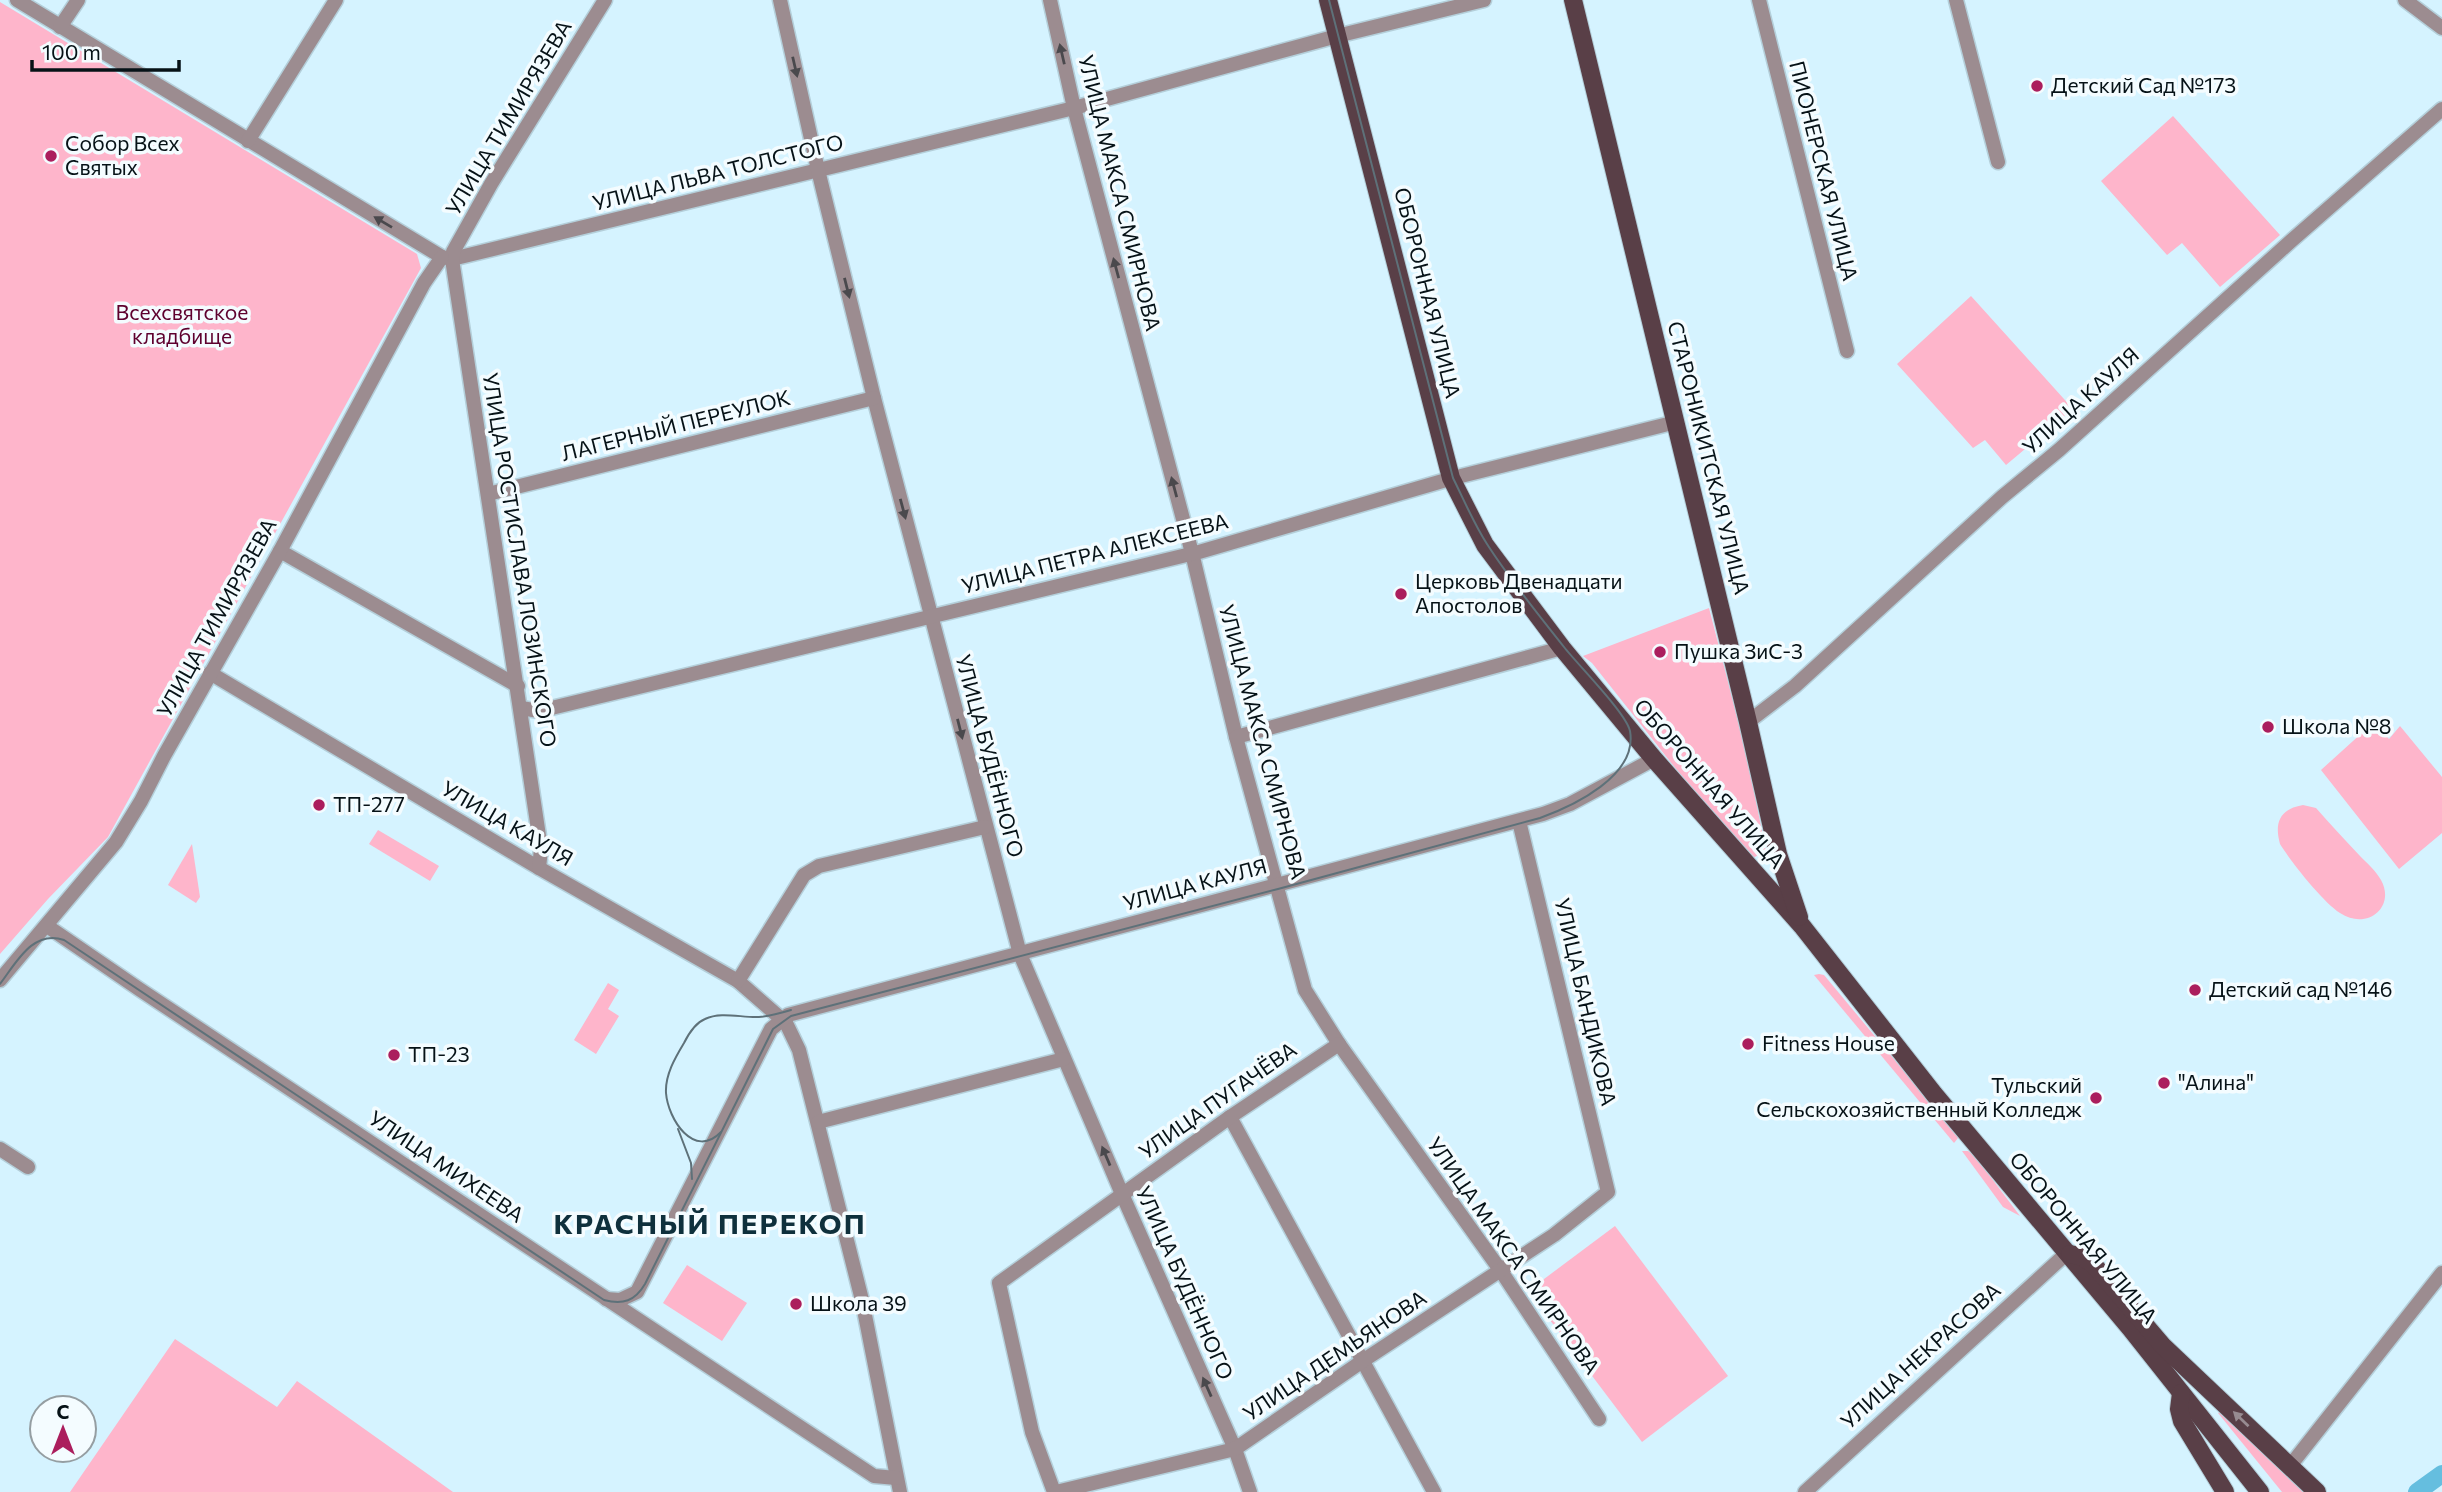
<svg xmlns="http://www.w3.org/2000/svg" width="2442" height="1492" font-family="Commissioner,sans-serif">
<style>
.green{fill:#feb5cb}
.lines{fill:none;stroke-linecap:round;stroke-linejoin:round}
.river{stroke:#65bedf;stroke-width:18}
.minor-casing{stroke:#b4cfda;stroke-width:17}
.major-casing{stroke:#b4cfda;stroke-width:20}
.minor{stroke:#9c8c90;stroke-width:14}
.major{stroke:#593f47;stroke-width:18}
.tram{stroke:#5e7179;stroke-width:2}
.oneway{fill:#4a494d}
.oneway2{fill:#978b91}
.poi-dot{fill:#ab1e5d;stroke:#f4fcff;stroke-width:2.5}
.labels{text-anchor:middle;stroke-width:7;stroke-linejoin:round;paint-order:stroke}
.poi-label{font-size:21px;fill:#061217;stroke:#f4fcff;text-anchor:start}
.street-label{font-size:21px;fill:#061217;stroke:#f4fcff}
.park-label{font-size:21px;fill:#5e002e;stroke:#f4fcff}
.district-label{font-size:28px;font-weight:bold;letter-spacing:2px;fill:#0f303c;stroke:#f4fcff}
</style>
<rect width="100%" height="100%" fill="#d5f3ff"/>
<g class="green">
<path d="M 0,2 L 417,254 L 421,268 L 108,837 L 48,899 L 0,954 Z"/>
<path d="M 2173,116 L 2280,235 L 2220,287 L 2182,243 L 2167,255 L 2101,181 Z"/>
<path d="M 1971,296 L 2073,409 L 2006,465 L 1985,440 L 1973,448 L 1897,364 Z"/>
<path d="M 1709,608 L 1746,752 L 1766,851 L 1751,859 L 1684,779 L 1592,663 L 1583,656 Z"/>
<path d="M 2374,722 L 2389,739 L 2400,726 L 2442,777 L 2442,833 L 2399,869 L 2321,770 Z"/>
<path d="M 2303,805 L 2316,808 C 2330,824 2345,840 2360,856 C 2367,863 2376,871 2381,880 C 2396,907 2367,931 2340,913 C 2322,901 2292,863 2280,844 C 2274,822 2280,809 2303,805 Z"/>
<path d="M 378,830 L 439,866 L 430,881 L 369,844 Z"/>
<path d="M 192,844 L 200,897 L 196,903 L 168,885 Z"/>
<path d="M 1819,974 L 1824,975 L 1957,1135 L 1958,1138 L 1954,1143 L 1814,975 Z"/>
<path d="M 608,983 L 619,990 L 608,1009 L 619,1016 L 596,1054 L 574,1040 Z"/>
<path d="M 1962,1151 L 1968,1151 L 1974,1155 L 2020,1216 L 2003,1207 Z"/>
<path d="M 1615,1226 L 1728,1376 L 1642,1442 L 1528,1291 Z"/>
<path d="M 687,1265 L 747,1303 L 722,1341 L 663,1303 Z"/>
<path d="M 175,1339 L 277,1407 L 297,1381 L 453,1492 L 70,1492 Z"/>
<path d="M 2224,1410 L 2305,1492 L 2282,1492 L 2218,1413 Z"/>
</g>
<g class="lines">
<path class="river" d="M 2417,1492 L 2442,1474"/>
<defs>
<g id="minor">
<path d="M 17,0 L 442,257 L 452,259 L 1074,108 L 1337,36 L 1484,0"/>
<path d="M 780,0 L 818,170 L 874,398 L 1020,954 L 1122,1194 L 1235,1449 L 1250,1492"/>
<path d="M 1050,0 L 1074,108 L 1192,553 L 1236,737 L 1305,990 L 1339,1044 L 1501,1271 L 1599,1419"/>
<path d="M 1759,0 L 1847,351"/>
<path d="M 1956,0 L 1998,162"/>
<path d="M 2405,0 L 2442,28"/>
<path d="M 60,27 L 78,0"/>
<path d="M 248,141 L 336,0"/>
<path d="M 488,494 L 874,398"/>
<path d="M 280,551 L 518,686"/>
<path d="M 210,673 L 539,868 L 738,981 L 786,1023 L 799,1050 L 862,1300 L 900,1492"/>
<path d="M 521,708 L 539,711 L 1199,552 L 1453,478 L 1676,422"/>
<path d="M 1748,722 L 1795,686 L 2002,497 L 2059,450 L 2291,241 L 2442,109"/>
<path d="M 1236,737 L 1562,648"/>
<path d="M 539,868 L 541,849 L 452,259 L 453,252 L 491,184 L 605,0"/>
<path d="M 47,926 L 139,989 L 874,1476 L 896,1478"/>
<path d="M 0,980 L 116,842 L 141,801 L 164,756 L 280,551 L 424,283 L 442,257"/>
<path d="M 738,981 L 804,875 L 819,866 L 985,827"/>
<path d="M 1230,1117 L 1434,1492"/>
<path d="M 818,1122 L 1064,1059"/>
<path d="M 0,1149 L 28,1167"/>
<path d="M 606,1299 L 620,1300 L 637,1292 L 771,1029 L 788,1015 L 1543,814 L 1570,804 L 1654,759"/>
<path d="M 2290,1466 L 2442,1273"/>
<path d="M 1054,1492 L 1032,1432 L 999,1283 L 1230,1117 L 1339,1044"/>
<path d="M 1056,1492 L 1235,1449 L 1364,1360 L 1554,1235 L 1608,1192 L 1519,821"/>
<path d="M 1805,1492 L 2067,1253"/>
</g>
<g id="major">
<path d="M 1328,0 L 1451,478 L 1485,545 L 1562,648 L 1654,759 L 1802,926 L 1934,1094 L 2130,1328 L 2260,1492"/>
<path d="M 1573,0 L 1748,722 L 1778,854 L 1799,917"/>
<path d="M 2070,1254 L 2082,1257 L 2093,1264 L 2163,1346 L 2317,1492"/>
<path d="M 2181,1393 L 2179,1409 L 2182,1421 L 2225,1492"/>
</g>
</defs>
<use href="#minor" class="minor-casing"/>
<use href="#major" class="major-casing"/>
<use href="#minor" class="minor"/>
<use href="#major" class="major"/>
<g class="tram">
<path d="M 0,984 C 16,963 33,929 64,940 L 604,1300 C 623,1305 635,1301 645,1284 L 773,1029 L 791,1016 L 1278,889 L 1540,818 C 1573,806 1638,776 1630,731 C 1626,713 1578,665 1564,647 C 1538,614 1510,580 1487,544 C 1474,524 1464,500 1453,478 L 1329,0"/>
<path d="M 678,1129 L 691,1163 L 692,1179"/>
<path d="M 721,1132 C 694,1160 668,1119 666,1093 C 665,1075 675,1058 684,1043 C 689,1033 695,1023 705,1019 C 721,1011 742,1018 759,1017 C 770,1016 781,1013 791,1010"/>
</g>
</g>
<defs><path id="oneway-solid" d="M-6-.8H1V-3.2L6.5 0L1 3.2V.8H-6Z" transform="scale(1.75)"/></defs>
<g class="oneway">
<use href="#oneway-solid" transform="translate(1062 54) rotate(-103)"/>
<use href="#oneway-solid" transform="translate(795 67) rotate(77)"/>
<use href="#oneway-solid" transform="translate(383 222) rotate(-149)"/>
<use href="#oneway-solid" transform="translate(1116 268) rotate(-105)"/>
<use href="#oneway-solid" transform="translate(847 288) rotate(76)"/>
<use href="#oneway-solid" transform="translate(1174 487) rotate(-105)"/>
<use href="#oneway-solid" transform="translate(903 509) rotate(75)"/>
<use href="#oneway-solid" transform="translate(960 729) rotate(76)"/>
<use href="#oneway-solid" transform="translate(1106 1156) rotate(-113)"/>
<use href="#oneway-solid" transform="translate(1207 1387) rotate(-114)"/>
</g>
<use class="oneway2" href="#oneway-solid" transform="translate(2241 1419) rotate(-136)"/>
<g class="poi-dot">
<circle cx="2037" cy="86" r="7"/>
<circle cx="51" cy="156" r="7"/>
<circle cx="1401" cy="594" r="7"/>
<circle cx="1660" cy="652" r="7"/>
<circle cx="2268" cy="727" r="7"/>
<circle cx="319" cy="805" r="7"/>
<circle cx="2195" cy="990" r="7"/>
<circle cx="1748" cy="1044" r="7"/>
<circle cx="394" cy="1055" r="7"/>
<circle cx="2164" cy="1083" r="7"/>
<circle cx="2096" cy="1098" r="7"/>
<circle cx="796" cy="1304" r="7"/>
</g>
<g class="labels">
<g class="poi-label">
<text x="2051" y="93">Детский Сад №173</text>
<text x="65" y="151">Собор Всех<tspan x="65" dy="24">Святых</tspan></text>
<text x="1415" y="589">Церковь Двенадцати<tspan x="1415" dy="24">Апостолов</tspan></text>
<text x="1674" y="659">Пушка ЗиС-3</text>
<text x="2282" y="734">Школа №8</text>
<text x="333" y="812">ТП-277</text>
<text x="2209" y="997">Детский сад №146</text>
<text x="1762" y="1051">Fitness House</text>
<text x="408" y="1062">ТП-23</text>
<text x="2178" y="1090">"Алина"</text>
<text x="2082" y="1093" text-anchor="end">Тульский<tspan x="2082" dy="24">Сельскохозяйственный Колледж</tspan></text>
<text x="810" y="1311">Школа 39</text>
</g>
<g class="street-label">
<text transform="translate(509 118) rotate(-59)" y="7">УЛИЦА ТИМИРЯЗЕВА</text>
<text transform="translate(1823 171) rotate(76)" y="7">ПИОНЕРСКАЯ УЛИЦА</text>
<text transform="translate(718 173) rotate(-14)" y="7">УЛИЦА ЛЬВА ТОЛСТОГО</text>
<text transform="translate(1119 193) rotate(76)" y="7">УЛИЦА МАКСА СМИРНОВА</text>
<text transform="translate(1427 293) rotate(76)" y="7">ОБОРОННАЯ УЛИЦА</text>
<text transform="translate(2081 401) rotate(-42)" y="7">УЛИЦА КАУЛЯ</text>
<text transform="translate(676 426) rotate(-14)" y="7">ЛАГЕРНЫЙ ПЕРЕУЛОК</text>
<text transform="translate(1708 458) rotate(76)" y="7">СТАРОНИКИТСКАЯ УЛИЦА</text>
<text transform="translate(1095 554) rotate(-14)" y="7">УЛИЦА ПЕТРА АЛЕКСЕЕВА</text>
<text transform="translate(519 560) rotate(81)" y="7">УЛИЦА РОСТИСЛАВА ЛОЗИНСКОГО</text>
<text transform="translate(217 618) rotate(-61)" y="7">УЛИЦА ТИМИРЯЗЕВА</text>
<text transform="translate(1262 742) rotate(75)" y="7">УЛИЦА МАКСА СМИРНОВА</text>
<text transform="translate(989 756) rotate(75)" y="7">УЛИЦА БУДЁННОГО</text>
<text transform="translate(1709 784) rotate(49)" y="7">ОБОРОННАЯ УЛИЦА</text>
<text transform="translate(507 824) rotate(30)" y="7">УЛИЦА КАУЛЯ</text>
<text transform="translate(1195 885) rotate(-15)" y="7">УЛИЦА КАУЛЯ</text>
<text transform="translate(1585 1002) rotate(77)" y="7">УЛИЦА БАНДИКОВА</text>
<text transform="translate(1218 1101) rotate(-35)" y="7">УЛИЦА ПУГАЧЁВА</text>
<text transform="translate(446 1167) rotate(34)" y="7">УЛИЦА МИХЕЕВА</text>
<text transform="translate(2083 1238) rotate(50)" y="7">ОБОРОННАЯ УЛИЦА</text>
<text transform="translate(1513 1256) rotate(55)" y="7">УЛИЦА МАКСА СМИРНОВА</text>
<text transform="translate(1184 1283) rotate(66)" y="7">УЛИЦА БУДЁННОГО</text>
<text transform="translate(1335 1356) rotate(-34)" y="7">УЛИЦА ДЕМЬЯНОВА</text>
<text transform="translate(1921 1356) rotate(-42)" y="7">УЛИЦА НЕКРАСОВА</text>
</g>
<g class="park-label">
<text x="182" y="320">Всехсвятское<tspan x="182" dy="24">кладбище</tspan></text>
</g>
<g class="district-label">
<text x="710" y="1234">КРАСНЫЙ ПЕРЕКОП</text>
</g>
</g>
<g transform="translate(63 1429)"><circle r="33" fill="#f4fcff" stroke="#959ea2" stroke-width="2"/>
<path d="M0-5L12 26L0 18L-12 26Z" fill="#ab1e5d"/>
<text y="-10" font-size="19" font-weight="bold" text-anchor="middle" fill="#061217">С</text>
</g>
<path d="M32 60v10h147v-10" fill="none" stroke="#061217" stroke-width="3.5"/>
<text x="42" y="60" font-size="21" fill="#061217" stroke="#f4fcff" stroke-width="5" paint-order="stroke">100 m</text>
</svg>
